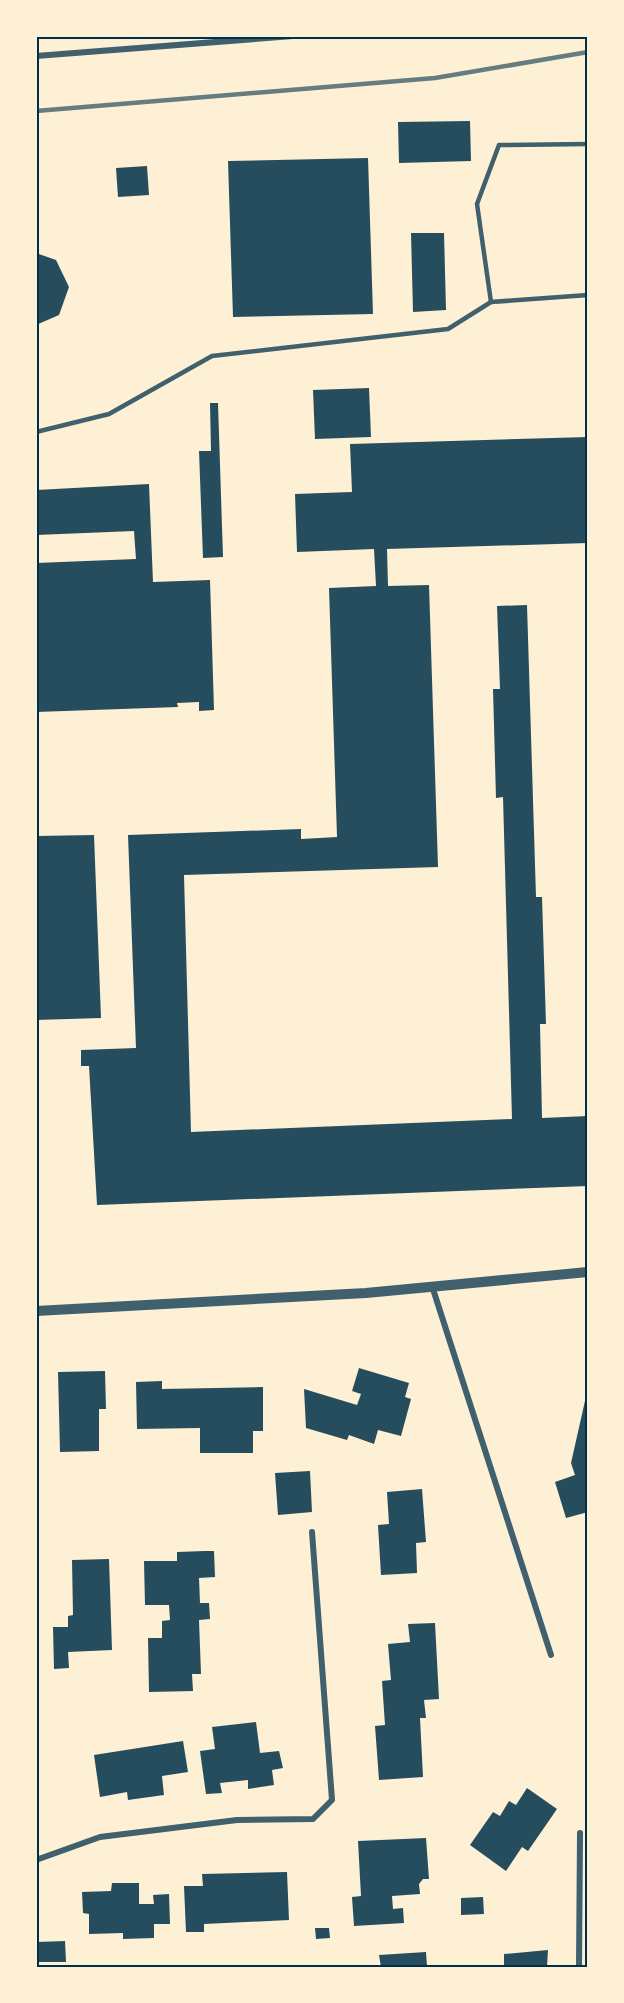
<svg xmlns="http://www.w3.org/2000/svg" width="624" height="2003" font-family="Bitter,serif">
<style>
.building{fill:#264d5e}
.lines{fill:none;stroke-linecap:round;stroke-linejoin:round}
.service{stroke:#3f606c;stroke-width:4.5}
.minor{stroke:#3f606c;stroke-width:6}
.tertiary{stroke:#3f606c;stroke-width:10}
.rail{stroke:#657d81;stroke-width:4.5}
.neatline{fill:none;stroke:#003049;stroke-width:2}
</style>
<rect width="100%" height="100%" fill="#fdf0d5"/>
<g class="building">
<path d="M 470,121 L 471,161 L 399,163 L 398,122 Z"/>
<path d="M 368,158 L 373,314 L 233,317 L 228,161 Z"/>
<path d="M 147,166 L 149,195 L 118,197 L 116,168 Z"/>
<path d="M 411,233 L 444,233 L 446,310 L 413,312 Z"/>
<path d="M 36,253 L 56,260 L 69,287 L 59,315 L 36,325 Z"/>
<path d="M 369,388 L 371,437 L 315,439 L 313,390 Z"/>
<path d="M 210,403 L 218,403 L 223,557 L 203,558 L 199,451 L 211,451 Z"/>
<path d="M 588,437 L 588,543 L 387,549 L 388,586 L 429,585 L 438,867 L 184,875 L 191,1132 L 512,1119 L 503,797 L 496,798 L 493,689 L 500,689 L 497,606 L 527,605 L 536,897 L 542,897 L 546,1024 L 540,1024 L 542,1118 L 588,1116 L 588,1186 L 97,1205 L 89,1066 L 81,1066 L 81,1050 L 136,1048 L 128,835 L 301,829 L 301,839 L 337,837 L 329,588 L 376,586 L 374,549 L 297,552 L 295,494 L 352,492 L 350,444 Z"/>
<path d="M 149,484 L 153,582 L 210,580 L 214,710 L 199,711 L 199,702 L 177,703 L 178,707 L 36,712 L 36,563 L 136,559 L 134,531 L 36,535 L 36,490 Z"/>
<path d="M 94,835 L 101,1018 L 36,1020 L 36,836 Z"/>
<path d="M 359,1368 L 409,1383 L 405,1397 L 411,1399 L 401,1436 L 378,1430 L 374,1444 L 349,1435 L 347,1440 L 306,1428 L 304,1389 L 357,1405 L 361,1394 L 352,1391 Z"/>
<path d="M 105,1371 L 106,1409 L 99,1409 L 99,1451 L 60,1452 L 58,1372 Z"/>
<path d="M 162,1381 L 162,1389 L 263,1387 L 263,1431 L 253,1431 L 253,1453 L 200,1453 L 200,1428 L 137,1429 L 136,1382 Z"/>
<path d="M 587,1392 L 588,1512 L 566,1518 L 555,1482 L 575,1475 L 571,1463 Z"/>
<path d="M 310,1471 L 312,1512 L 278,1515 L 275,1473 Z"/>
<path d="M 422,1489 L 426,1542 L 416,1543 L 417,1573 L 381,1575 L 378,1525 L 389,1524 L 387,1492 Z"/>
<path d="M 205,1551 L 214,1551 L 215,1577 L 199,1578 L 200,1603 L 209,1603 L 210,1619 L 199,1620 L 201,1674 L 192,1674 L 193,1691 L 149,1692 L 148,1638 L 162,1638 L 162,1621 L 170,1620 L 169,1605 L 145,1605 L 144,1561 L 177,1561 L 177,1552 Z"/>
<path d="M 109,1559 L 112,1650 L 68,1652 L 69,1668 L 54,1669 L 53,1627 L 68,1627 L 68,1616 L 73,1615 L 72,1560 Z"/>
<path d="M 435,1623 L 439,1699 L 424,1700 L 426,1718 L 420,1718 L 423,1777 L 379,1780 L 375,1726 L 385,1725 L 382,1681 L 391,1680 L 388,1644 L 410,1642 L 408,1624 Z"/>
<path d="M 256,1722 L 260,1753 L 279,1751 L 283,1768 L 272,1770 L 274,1785 L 248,1789 L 248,1780 L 220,1783 L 222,1793 L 206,1794 L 200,1751 L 215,1749 L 212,1727 Z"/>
<path d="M 183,1741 L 188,1772 L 162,1776 L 164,1795 L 128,1800 L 127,1792 L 100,1797 L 94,1755 Z"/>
<path d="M 527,1788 L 557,1809 L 528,1851 L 522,1847 L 506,1871 L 470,1845 L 493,1812 L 500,1816 L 509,1801 L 516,1805 Z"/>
<path d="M 426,1838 L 429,1879 L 423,1879 L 419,1884 L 420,1894 L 392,1896 L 393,1909 L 403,1908 L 404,1923 L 354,1926 L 352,1897 L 361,1896 L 358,1841 Z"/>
<path d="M 287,1872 L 289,1920 L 204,1924 L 204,1932 L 186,1932 L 184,1886 L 203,1886 L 202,1874 Z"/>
<path d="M 112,1883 L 139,1883 L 139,1904 L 154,1904 L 153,1895 L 169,1894 L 170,1924 L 154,1924 L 154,1938 L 123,1939 L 123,1933 L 89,1934 L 89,1914 L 83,1913 L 82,1892 L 111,1891 Z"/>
<path d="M 483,1897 L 484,1914 L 461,1915 L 461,1898 Z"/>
<path d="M 315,1928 L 329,1928 L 330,1938 L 316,1939 Z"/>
<path d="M 65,1941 L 66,1962 L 37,1962 L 37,1942 Z"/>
<path d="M 548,1950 L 547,1967 L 504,1967 L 504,1954 Z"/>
<path d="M 426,1952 L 427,1967 L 381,1967 L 379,1955 Z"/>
</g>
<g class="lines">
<g class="service">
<path d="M 491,302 L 477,204 L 499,145 L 588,144"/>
<path d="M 36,432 L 109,414 L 212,356 L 448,329 L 491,302 L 588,295"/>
</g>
<g class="minor">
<path d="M 36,56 L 293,36"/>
<path d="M 432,1286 L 551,1655"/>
<path d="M 36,1860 L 100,1837 L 237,1820 L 313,1819 L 332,1800 L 312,1532"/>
<path d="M 579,1967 L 580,1833"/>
</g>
<path class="tertiary" d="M 36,1311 L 366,1293 L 588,1272"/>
<path class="rail" d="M 36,111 L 435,78 L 588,52"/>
</g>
<rect width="624" height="2003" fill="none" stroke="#fdf0d5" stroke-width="75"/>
<rect x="38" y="38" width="548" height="1928" class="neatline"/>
</svg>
